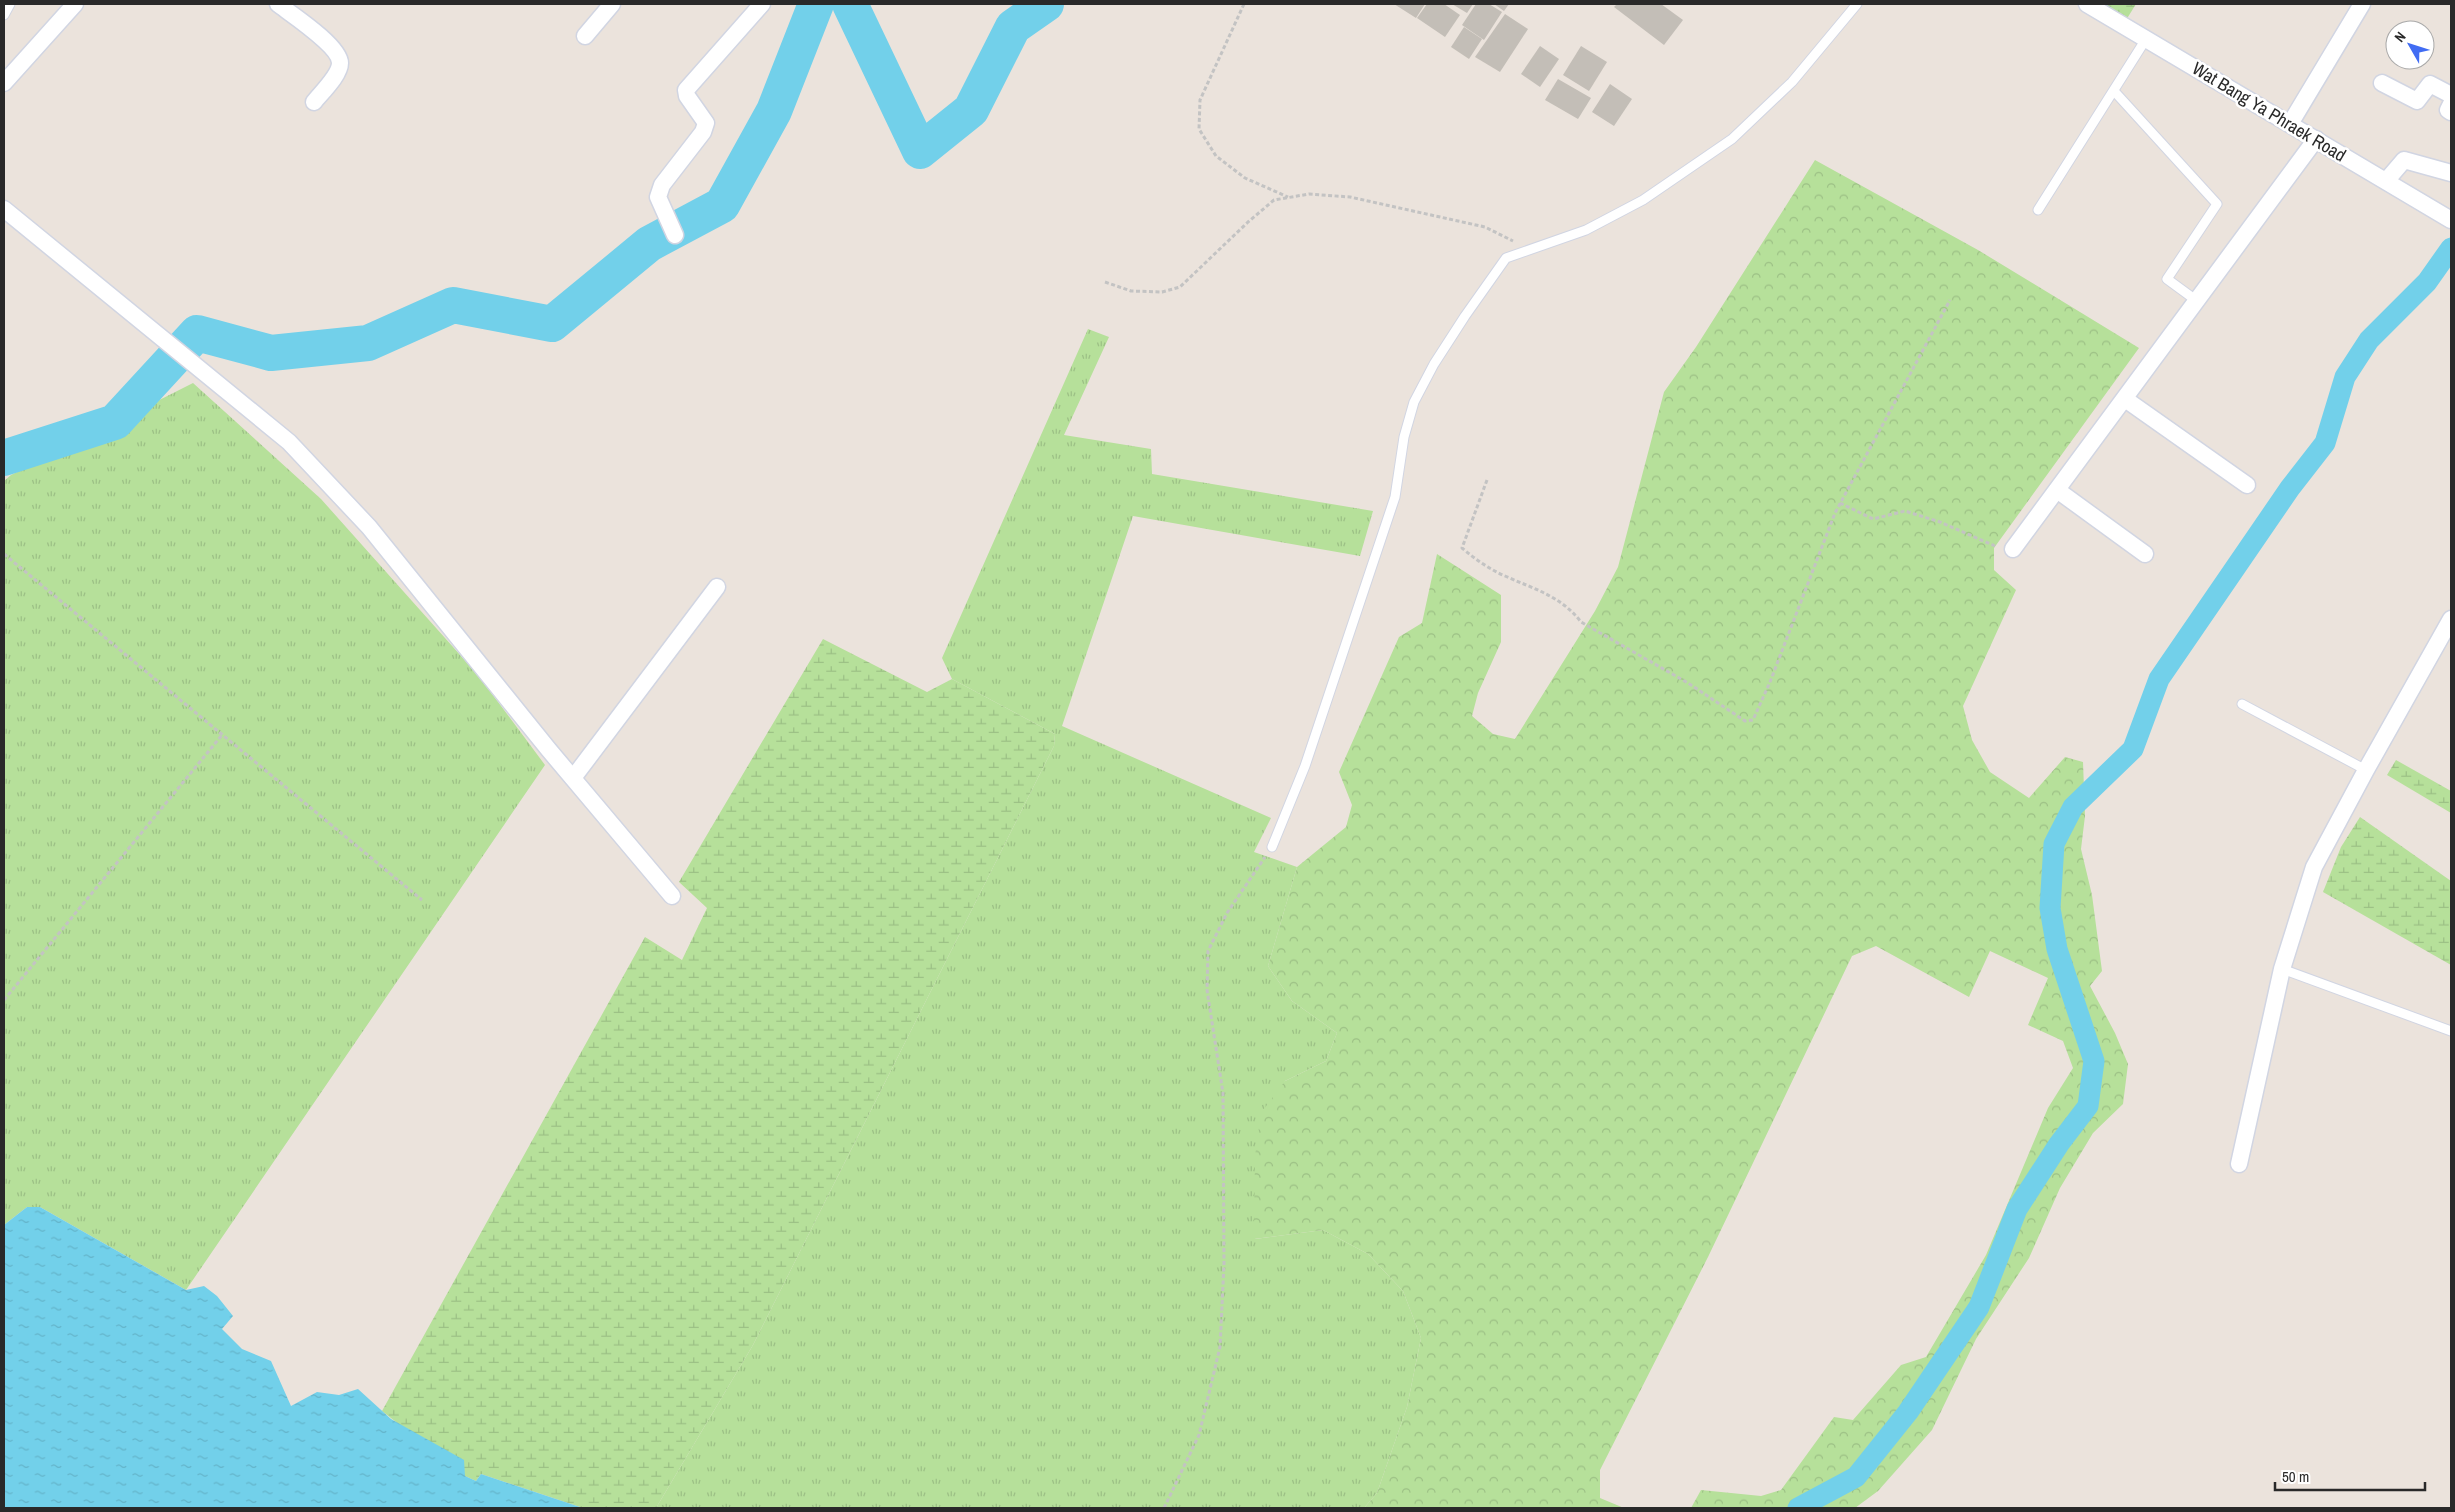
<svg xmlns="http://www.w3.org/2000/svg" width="2455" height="1512" font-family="'Archivo Narrow',sans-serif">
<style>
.grass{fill:url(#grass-tufts)}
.forest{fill:url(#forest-crowns)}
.wetland{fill:url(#wetland-marsh)}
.water{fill:url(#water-ripples)}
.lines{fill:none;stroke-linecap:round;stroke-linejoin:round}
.canal{stroke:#72d0ea;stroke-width:21}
.river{stroke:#72d0ea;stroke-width:36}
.building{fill:#c3beb7}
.service-casing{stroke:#d1d5e2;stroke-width:11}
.minor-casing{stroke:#d1d5e2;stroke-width:19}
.path{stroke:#c3c3c3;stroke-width:3;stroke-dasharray:4 2.5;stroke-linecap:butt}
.service{stroke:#fff;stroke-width:9}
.minor{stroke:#fff;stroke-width:16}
.labels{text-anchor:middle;stroke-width:5;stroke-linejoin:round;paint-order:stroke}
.street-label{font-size:18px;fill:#292929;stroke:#fff}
</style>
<defs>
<pattern id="grass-tufts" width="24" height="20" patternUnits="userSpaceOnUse" patternTransform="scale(1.25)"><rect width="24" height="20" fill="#b6e09a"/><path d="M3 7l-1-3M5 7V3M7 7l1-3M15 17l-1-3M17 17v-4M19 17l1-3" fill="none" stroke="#9cc085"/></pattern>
<pattern id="forest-crowns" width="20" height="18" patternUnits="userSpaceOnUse" patternTransform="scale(1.25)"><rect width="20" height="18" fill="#b6e09a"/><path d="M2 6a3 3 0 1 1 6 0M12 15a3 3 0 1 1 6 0" fill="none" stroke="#9cc085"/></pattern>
<pattern id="wetland-marsh" width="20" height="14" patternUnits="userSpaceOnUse" patternTransform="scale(1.25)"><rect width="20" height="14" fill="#b6e09a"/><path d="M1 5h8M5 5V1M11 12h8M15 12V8" fill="none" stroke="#9cc085"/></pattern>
<pattern id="water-ripples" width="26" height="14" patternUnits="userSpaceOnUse" patternTransform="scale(1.25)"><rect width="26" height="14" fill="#72d0ea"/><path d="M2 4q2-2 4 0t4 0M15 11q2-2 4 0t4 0" fill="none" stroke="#63b3c9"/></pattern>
</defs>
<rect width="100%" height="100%" fill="#ebe3dc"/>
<g class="grass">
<path d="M 1088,329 L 1109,337 L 1064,435 L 1151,449 L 1152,474 L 1373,511 L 1360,556 L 1133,516 L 1062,726 L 1271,818 L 1254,852 L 1297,867 L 1268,966 L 1292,1001 L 1337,1033 L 1326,1061 L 1285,1081 L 1255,1239 L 1323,1230 L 1368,1254 L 1403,1291 L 1421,1338 L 1407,1407 L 1377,1493 L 1364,1508 L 656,1508 L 753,1345 L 1054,746 L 1055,734 L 952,679 L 942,658 Z"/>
<path d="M 193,383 L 321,499 L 478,675 L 545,765 L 186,1290 L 40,1207 L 27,1207 L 4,1225 L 4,481 L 11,475 Z"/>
</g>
<path class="forest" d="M 1815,160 L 1978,250 L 2139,348 L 1994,548 L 1994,570 L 2016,590 L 1963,706 L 1972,740 L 1990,772 L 2029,798 L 2065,757 L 2083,762 L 2085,816 L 2081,849 L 2092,895 L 2102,971 L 2090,986 L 2115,1033 L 2128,1064 L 2123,1104 L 2093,1133 L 2060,1188 L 2029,1258 L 1976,1339 L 1932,1430 L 1878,1491 L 1855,1508 L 1691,1508 L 1701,1490 L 1761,1496 L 1781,1490 L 1834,1417 L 1853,1420 L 1901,1365 L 1926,1357 L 1986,1255 L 2048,1108 L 2073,1068 L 2063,1041 L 2028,1025 L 2048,978 L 1990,951 L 1969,997 L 1876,946 L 1852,956 L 1708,1257 L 1600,1470 L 1600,1498 L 1624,1508 L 1364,1508 L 1377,1493 L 1407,1407 L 1421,1338 L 1403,1291 L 1368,1254 L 1323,1230 L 1254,1239 L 1255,1156 L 1261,1113 L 1285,1081 L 1326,1061 L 1337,1033 L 1292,1001 L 1268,966 L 1297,867 L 1346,827 L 1352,805 L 1339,772 L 1399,637 L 1422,623 L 1437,554 L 1501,595 L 1501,642 L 1478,693 L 1472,716 L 1493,734 L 1515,739 L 1595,611 L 1618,567 L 1664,392 L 1696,347 Z"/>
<g class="wetland">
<path d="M 2090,4 L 2136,4 L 2123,25 Z"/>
<path d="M 823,639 L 927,692 L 952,679 L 1055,734 L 1054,746 L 753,1345 L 656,1508 L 583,1508 L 481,1474 L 476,1481 L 465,1476 L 382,1411 L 645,937 L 682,960 L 707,908 L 679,882 Z"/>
<path d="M 2396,760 L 2451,791 L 2451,813 L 2387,775 Z"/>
<path d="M 2360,817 L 2451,881 L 2451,965 L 2323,892 L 2341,847 Z"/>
</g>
<path class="water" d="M 27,1207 L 40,1207 L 186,1290 L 204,1286 L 217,1296 L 233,1316 L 222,1329 L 242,1349 L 271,1361 L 291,1406 L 317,1392 L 339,1395 L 358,1389 L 391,1419 L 464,1460 L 465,1476 L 476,1481 L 481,1474 L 583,1508 L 4,1508 L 4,1225 Z"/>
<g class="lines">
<path class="canal" d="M 1798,1508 L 1856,1477 L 1908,1412 L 1979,1307 L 2017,1209 L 2059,1144 L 2088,1106 L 2094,1061 L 2057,949 L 2050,908 L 2054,844 L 2073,807 L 2133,749 L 2159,679 L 2290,488 L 2325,443 L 2345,377 L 2369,340 L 2427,282 L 2451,248"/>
<g class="river">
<path d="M 850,4 L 920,151 L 971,110 L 1013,27 L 1046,4"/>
<path d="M 4,458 L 115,422 L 197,333 L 271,353 L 368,343 L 453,305 L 552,324 L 649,244 L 722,205 L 774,111 L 816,4"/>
</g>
</g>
<g class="building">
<path d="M 1394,4 L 1425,4 L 1416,18 Z"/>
<path d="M 1427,4 L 1444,4 L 1460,15 L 1445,37 L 1417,18 Z"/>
<path d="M 1452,4 L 1473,4 L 1467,13 Z"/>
<path d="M 1476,4 L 1489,4 L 1502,12 L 1484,40 L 1462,25 Z"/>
<path d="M 1494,4 L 1509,4 L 1504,11 Z"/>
<path d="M 1617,4 L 1661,4 L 1683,20 L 1664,45 L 1614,7 Z"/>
<path d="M 1505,14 L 1528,29 L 1500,72 L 1475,57 Z"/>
<path d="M 1464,27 L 1482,39 L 1469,59 L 1451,47 Z"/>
<path d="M 1540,46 L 1559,59 L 1540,87 L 1521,74 Z"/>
<path d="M 1581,46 L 1607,62 L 1589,91 L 1563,75 Z"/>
<path d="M 1558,79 L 1591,98 L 1578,119 L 1545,100 Z"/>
<path d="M 1610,84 L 1632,99 L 1614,126 L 1592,112 Z"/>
</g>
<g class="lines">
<defs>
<g id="service">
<path d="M 4,15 L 10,4"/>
<path d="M 2114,91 L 2217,204 L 2167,279 L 2197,301"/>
<path d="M 2038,210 L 2146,39"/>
<path d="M 2242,704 L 2366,770"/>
<path d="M 1272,847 L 1305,766 L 1395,497 L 1404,437 L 1414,402 L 1434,364 L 1465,316 L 1506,258 L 1586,230 L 1643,200 L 1732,139 L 1792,82 L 1857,4"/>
<path d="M 2282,969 L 2451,1031"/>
</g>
<g id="minor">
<path d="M 278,4 C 291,14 340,46 340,63 C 340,75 322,92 314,102"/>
<path d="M 2087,4 L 2451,220"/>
<path d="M 585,36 L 612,4"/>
<path d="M 4,83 L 75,4"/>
<path d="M 2382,83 L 2417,101 L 2430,84 L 2451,95"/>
<path d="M 2451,104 L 2448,110 L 2451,112"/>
<path d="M 2290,124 L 2362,4"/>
<path d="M 2386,181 L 2404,160 L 2451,173"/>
<path d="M 4,209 L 289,442 L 369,527 L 549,750 L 672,896"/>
<path d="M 675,235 L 658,197 L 662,185 L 703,132 L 706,123 L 687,96 L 686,90 L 762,4"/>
<path d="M 2125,399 L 2247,485"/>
<path d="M 2057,490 L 2145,554"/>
<path d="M 2013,549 L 2316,139"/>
<path d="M 573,778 L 717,587"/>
<path d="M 2239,1164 L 2282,969 L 2314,867 L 2366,770 L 2451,619"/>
</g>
</defs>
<use href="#service" class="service-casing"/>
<use href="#minor" class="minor-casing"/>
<g class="path">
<path d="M 1244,4 L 1200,100 L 1199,129 L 1216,156 L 1245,178 L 1288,197"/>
<path d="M 1105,282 L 1131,291 L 1162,292 L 1180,287 L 1248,222 L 1274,200 L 1309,194 L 1350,197 L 1485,227 L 1513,241"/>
<path d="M 1487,480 L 1462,548 C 1475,559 1489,569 1505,576 C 1534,589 1561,596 1581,622 L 1688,683 L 1745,721 L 1753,720 L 1770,682 L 1835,513 L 1950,300"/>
<path d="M 1840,503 L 1873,519 L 1905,511 L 1940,522 L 1995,546"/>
<path d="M 4,554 L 422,900"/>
<path d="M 4,1000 L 222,735"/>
<path d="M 1164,1508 L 1199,1435 L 1220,1347 L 1224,1264 L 1223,1093 L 1207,990 L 1208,951 L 1227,913 L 1265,857"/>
</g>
<use href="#service" class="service"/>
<use href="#minor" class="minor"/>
</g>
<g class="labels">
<g class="street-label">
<text transform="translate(2269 112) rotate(31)" y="6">Wat Bang Ya Phraek Road</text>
</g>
</g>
<rect width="2455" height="1512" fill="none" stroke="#292929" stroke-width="10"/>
<g transform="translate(2410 45) rotate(309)"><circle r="24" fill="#ffffff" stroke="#a9a9a9"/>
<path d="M0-4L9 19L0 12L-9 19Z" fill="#416cf3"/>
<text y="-8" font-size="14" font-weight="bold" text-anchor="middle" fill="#292929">N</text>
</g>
<path d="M2275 1482v8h150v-8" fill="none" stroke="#292929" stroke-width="2.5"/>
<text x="2282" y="1482" font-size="15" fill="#292929" stroke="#ffffff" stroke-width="4" paint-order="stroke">50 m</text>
</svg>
